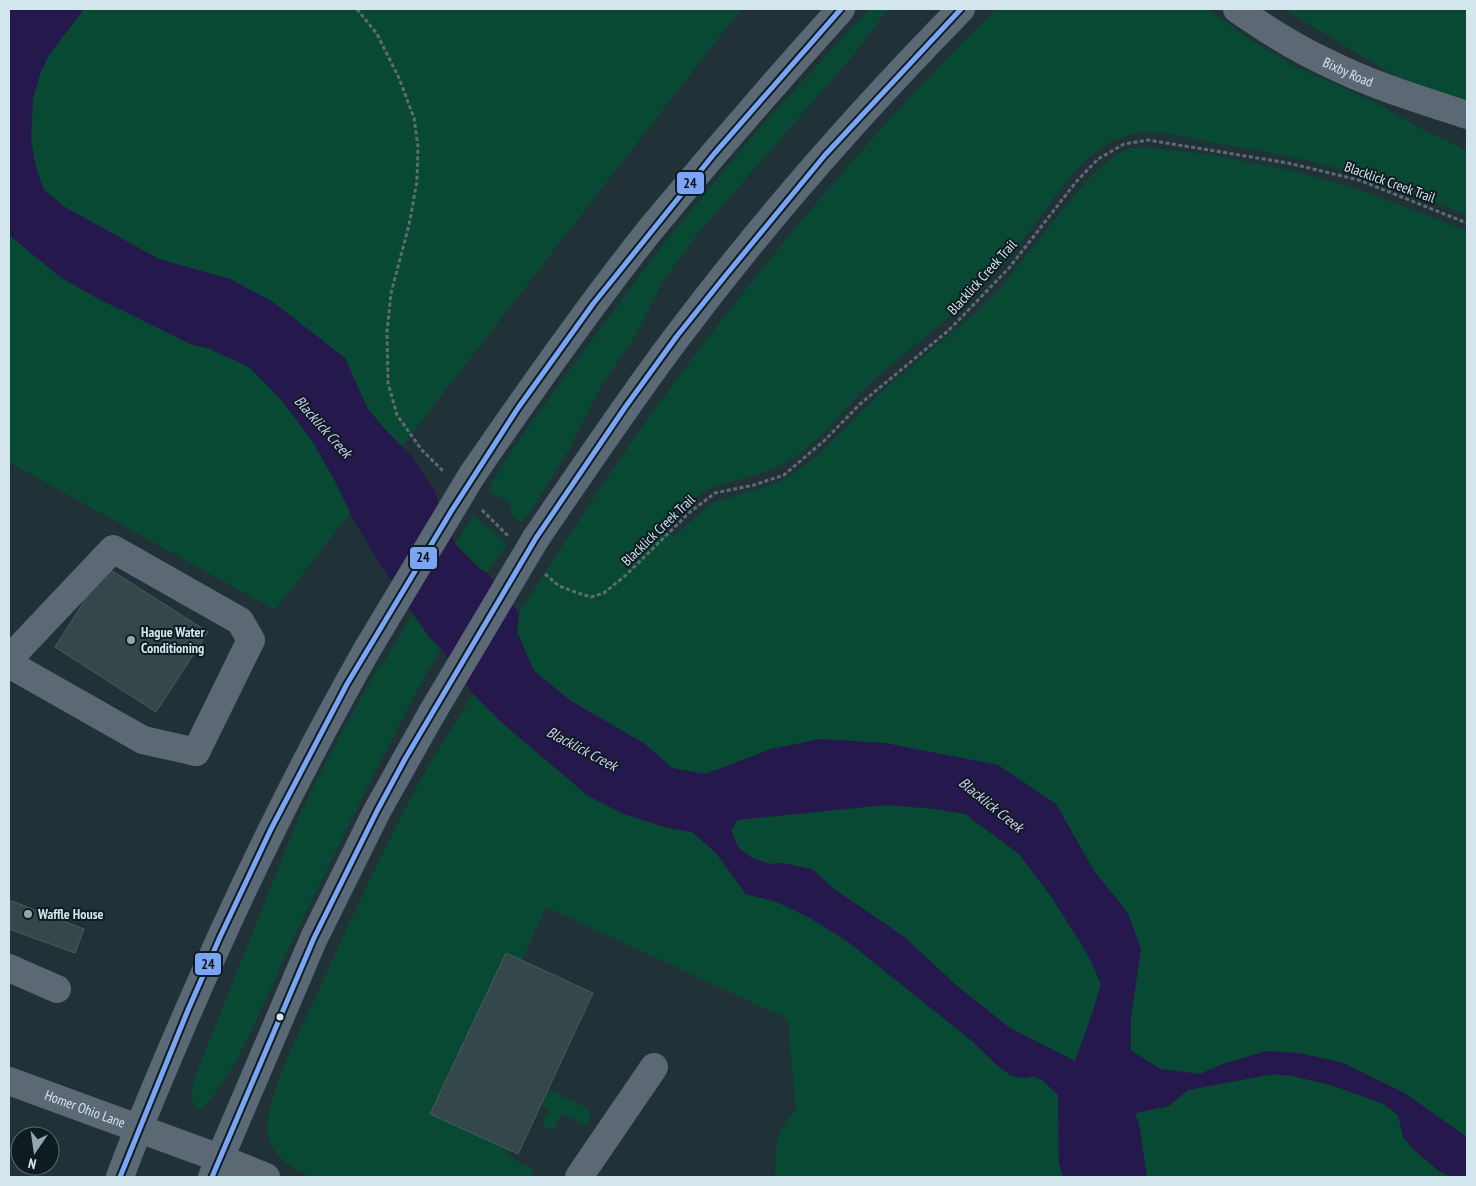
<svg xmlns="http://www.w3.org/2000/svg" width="1476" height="1186" font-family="'PT Sans Narrow',sans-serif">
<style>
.green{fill:#084934}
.water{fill:#25184c;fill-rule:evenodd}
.building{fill:#34474b;stroke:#4c5b5f}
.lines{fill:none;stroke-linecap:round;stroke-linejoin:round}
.path{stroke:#606a74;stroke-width:3;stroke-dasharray:4 2.5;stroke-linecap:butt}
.minor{stroke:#5c6975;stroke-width:28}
.major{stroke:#5b6974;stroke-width:28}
.major-bridge{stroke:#5b6974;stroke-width:28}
.bus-1-casing{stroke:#0e1c22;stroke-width:9}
.bus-1{stroke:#7aa5f7;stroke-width:5}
.poi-dot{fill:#94a6ae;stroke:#0e1c22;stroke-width:2}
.bus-dot{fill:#d3e5ed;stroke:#0e1c22;stroke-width:2}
.labels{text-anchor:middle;stroke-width:4;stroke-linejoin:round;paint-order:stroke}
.street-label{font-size:14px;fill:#d3e5ed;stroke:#0e1c22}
.poi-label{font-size:14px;font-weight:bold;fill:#d3e5ed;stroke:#0e1c22;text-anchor:start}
.water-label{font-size:15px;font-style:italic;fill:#d1cdf2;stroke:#0e1c22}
.line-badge{stroke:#0e1c22;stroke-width:2}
.pale-badge-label{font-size:14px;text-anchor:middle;font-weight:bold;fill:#111}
</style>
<rect width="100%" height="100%" fill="#203238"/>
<g class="green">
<path d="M 9,9 L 741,9 L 275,610 L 9,462 Z"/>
<path d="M 869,9 L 888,9 L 856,52 L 695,237 L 663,281 L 634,338 L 600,388 L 569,449 L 529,514 L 521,523 C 511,514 511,518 511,504 C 504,497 495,498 489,491 L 493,481 L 508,456 L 546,402 L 661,247 L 754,134 Z"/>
<path d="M 997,9 L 1207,9 L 1254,42 L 1294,66 L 1377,103 L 1423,130 L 1450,142 L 1467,152 L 1467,215 C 1426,200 1386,182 1344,170 C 1300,157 1255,150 1210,142 C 1185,137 1154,128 1128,135 C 1085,147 1061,190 1035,224 C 1015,249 994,275 971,297 C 942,326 908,349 878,376 C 850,401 821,440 790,460 C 766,475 743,477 717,486 C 696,493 680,512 665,528 L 673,537 L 712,503 L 777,483 L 796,472 L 817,456 L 891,383 L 972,316 L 1000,288 L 1071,199 L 1097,170 L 1116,155 L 1130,148 L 1153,148 L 1212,155 L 1294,171 L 1358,189 L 1467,231 L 1467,1137 L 1405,1093 L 1343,1063 L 1299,1053 L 1223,1064 L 1200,1074 L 1160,1069 L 1131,1050 L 1128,913 L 1094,871 L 1056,804 L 821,739 L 771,749 L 706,774 L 672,769 L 645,744 L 571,701 L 534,671 L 517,632 L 519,613 C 562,547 604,480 650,416 C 755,271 869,133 997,9 Z"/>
<path d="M 1284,9 L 1467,9 L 1467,102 L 1410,85 Z"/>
<path d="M 474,515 L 506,545 L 487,573 L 478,567 L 455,544 Z"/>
<path d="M 413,614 L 441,649 L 414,696 L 372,778 L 291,942 L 275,980 L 237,1060 L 209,1102 L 200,1109 L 196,1108 C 189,1098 192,1087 195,1077 L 300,814 L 326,761 L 376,671 L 380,664 L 382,665 Z"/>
<path d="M 473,694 L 505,726 L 587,795 L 621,813 L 664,827 L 692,832 L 716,853 L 746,894 L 777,902 L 808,917 L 847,941 L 972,1041 L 999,1067 L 1012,1076 L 1026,1078 L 1033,1076 L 1042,1080 L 1058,1095 L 1059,1163 L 1063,1177 L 775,1177 C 776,1150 774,1130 796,1111 L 788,1019 L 546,907 L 522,960 L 506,953 L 430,1114 L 508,1150 L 506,1155 L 534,1170 L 530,1177 L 312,1177 C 294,1170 271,1156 268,1134 C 264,1100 298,1035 313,1003 C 349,923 386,842 429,765 C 443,741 459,718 473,694 Z"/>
<path d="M 885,805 L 936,809 L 965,814 L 1019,854 L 1053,899 L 1088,955 L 1101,984 L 1093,1011 L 1075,1062 L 1010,1028 L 957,986 L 903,936 L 834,889 L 812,869 L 782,863 L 770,864 L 752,858 L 738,847 L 731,829 L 737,820 Z"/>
<path d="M 1274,1074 L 1292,1076 L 1331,1085 L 1384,1104 L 1398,1115 L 1403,1137 L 1439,1171 L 1451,1177 L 1147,1177 L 1135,1113 L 1169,1106 L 1188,1090 Z"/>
<path d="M 548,1089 L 585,1107 L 590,1113 L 589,1123 L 585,1124 L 561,1114 L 553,1130 L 543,1126 L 543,1119 L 546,1118 L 550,1110 L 541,1105 Z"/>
</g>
<path class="water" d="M 9,9 L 84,9 L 49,55 L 40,74 L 33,99 L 31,140 L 36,167 L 44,190 L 65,207 L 159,259 L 230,279 L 273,302 L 345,358 L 368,409 L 384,428 L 411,456 L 435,491 L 443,519 L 455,544 L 478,567 L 487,573 L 519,613 L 517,632 L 534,671 L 571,701 L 645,744 L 672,768 L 705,774 L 771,749 L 821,739 L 885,743 L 998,765 L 1056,804 L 1094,871 L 1128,913 L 1141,949 L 1131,1017 L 1131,1051 L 1160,1069 L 1200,1074 L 1223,1064 L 1266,1051 L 1299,1053 L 1343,1063 L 1404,1093 L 1467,1137 L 1467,1177 L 1451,1177 L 1439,1171 L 1414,1150 L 1403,1137 L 1398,1115 L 1384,1104 L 1331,1085 L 1292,1076 L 1274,1074 L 1188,1090 L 1169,1106 L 1135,1113 L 1139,1123 L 1147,1177 L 1063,1177 L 1059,1163 L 1058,1095 L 1042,1080 L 1033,1076 L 1026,1078 L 1012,1076 L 999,1067 L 972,1041 L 847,941 L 808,917 L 777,902 L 746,894 L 716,853 L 692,832 L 664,827 L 621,813 L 587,795 L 505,725 L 473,694 L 441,649 L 429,637 L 378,561 L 353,519 L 336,483 L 312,441 L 283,402 L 249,367 L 207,348 L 190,344 L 93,296 L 60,277 L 9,235 ZM 885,805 L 936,809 L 965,814 L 1019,854 L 1053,899 L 1088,955 L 1101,984 L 1093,1011 L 1075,1061 L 1010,1028 L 957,986 L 903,936 L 834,889 L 812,869 L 782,863 L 770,864 L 752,858 L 738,847 L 731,830 L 738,820 Z"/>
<g class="building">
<path d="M 106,567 L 208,632 L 156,712 L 55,647 Z"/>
<path d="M 9,900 L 84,929 L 75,953 L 9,929 Z"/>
<path d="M 506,953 L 593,993 L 518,1154 L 430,1114 Z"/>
</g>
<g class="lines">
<g class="path">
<path d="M 357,9 L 377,34 L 399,78 L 414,118 L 418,147 L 417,181 L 409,225 L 391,293 L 387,332 L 388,383 L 397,415 L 421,449 L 444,472"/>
<path d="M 482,510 L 508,536"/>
<path d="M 545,574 L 559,586 L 578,593 L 591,597 L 604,593 L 626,575 L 690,512 L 715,493 L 754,485 L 784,475 L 826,439 L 860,404 L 949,330 L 1009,268 L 1076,182 L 1098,159 L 1124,144 L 1148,140 L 1288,163 L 1359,180 L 1467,223"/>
</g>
<g class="minor">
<path id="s1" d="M 1237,9 C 1267,30 1297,49 1330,64 C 1374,86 1421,100 1467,115"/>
<path d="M 9,659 L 113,549 L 240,621 L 251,640 L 196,752 L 143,740 L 9,664"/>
<path d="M 9,968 L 57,989"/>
<path id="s2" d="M 9,1081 L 219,1158 L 266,1177"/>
<path d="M 579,1177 L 654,1067"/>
</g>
<g class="major">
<path d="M 472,475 C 529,392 587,309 650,230 C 712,155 776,81 841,9"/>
<path d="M 536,538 C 582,471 628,402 677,337 C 764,221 860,112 961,9"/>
<path d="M 120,1177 C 139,1125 161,1074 183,1023 C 238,895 299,769 368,648"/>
<path d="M 212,1177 L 314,938 L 377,811 L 432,713"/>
</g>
<g class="major-bridge">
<path d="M 368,648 L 472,475"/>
<path d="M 432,713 L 536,538"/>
</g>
<defs>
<g id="bus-1">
<path d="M 120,1177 L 188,1010 L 220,937 L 271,829 L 347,684 L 452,510 L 518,408 L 593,304 L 714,154 L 841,9"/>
<path d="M 212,1177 L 314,938 L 377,811 L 405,759 L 536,538 L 626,406 L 677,336 L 726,275 L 825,155 L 961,9"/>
</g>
</defs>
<use href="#bus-1" class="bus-1-casing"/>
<use href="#bus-1" class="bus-1"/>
</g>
<g class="poi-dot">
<circle cx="131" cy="640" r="5"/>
<circle cx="28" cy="914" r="5"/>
</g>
<circle class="bus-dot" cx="280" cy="1017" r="4.5"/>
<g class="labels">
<g class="street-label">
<text dy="5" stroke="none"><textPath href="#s1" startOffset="128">Bixby Road</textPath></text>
<text transform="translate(1390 182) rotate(20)" y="5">Blacklick Creek Trail</text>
<text transform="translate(982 277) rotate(-48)" y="5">Blacklick Creek Trail</text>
<text transform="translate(658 530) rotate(-44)" y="5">Blacklick Creek Trail</text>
<text dy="5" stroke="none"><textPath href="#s2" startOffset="81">Homer Ohio Lane</textPath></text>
</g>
<g class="poi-label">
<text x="141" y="637">Hague Water<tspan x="141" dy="16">Conditioning</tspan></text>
<text x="38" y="919">Waffle House</text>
</g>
<g class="water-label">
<text transform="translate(323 427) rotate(48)" y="5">Blacklick Creek</text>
<text transform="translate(582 749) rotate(28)" y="5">Blacklick Creek</text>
<text transform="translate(991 805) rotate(39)" y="5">Blacklick Creek</text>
</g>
</g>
<g class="line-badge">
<rect x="676" y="171" width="29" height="24" rx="5" fill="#7aa5f7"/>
<rect x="409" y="546" width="29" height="24" rx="5" fill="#7aa5f7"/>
<rect x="194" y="952" width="28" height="24" rx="5" fill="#7aa5f7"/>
</g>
<g class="pale-badge-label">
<text x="690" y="188">24</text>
<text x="423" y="562">24</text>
<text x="208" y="969">24</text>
</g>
<rect width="1476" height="1186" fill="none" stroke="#d3e5ed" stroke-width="20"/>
<g transform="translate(35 1151) rotate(193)"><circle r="24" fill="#0e1c22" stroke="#5d6c73"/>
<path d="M0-4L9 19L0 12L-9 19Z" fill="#94a6ae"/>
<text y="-8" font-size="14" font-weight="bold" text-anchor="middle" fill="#d3e5ed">N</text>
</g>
</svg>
